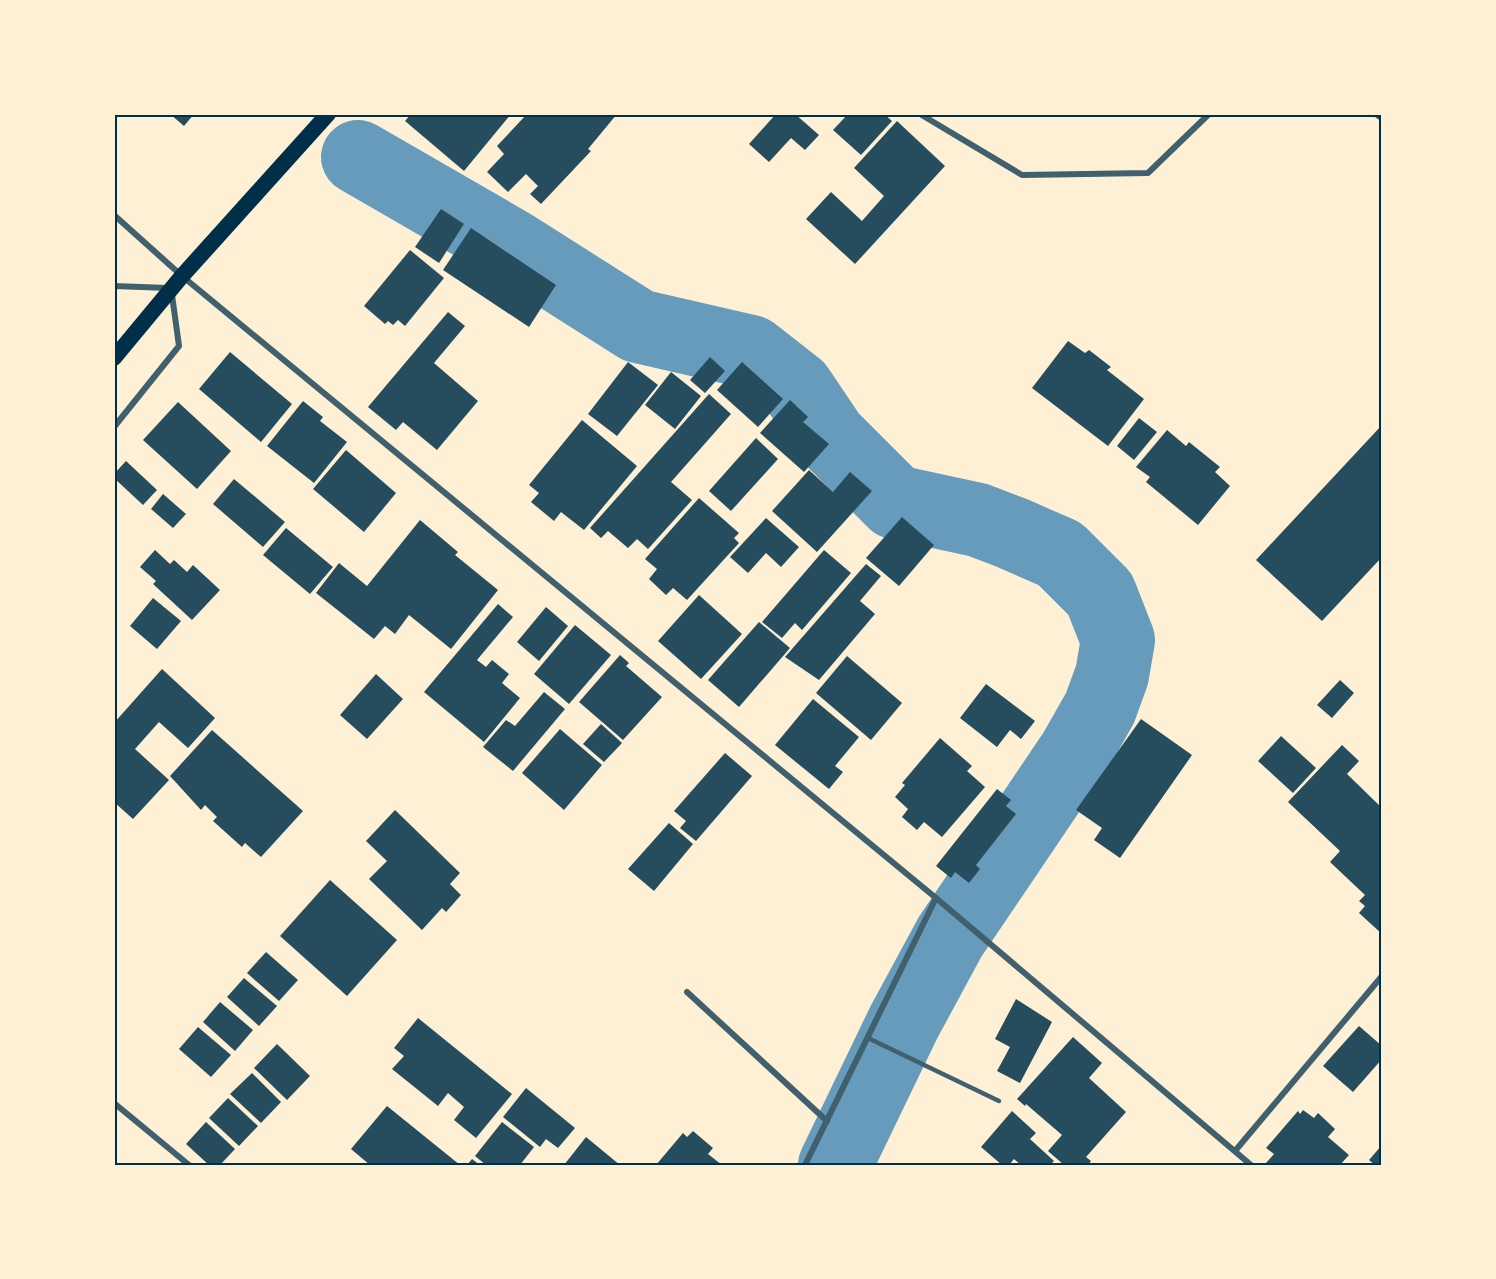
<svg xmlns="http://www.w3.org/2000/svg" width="1496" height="1279" font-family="Ubuntu,sans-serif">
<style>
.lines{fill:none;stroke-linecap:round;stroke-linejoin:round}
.river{stroke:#669bbc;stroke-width:74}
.building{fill:#264d5e}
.service{stroke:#3f606c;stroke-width:4.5}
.minor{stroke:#3f606c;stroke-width:6}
.trunk{stroke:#003049;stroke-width:16}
.neatline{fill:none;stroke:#003049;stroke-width:2}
</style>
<rect width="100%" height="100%" fill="#fdf0d5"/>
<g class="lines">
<path class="river" d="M 358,157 L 512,246 L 638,326 L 751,352 L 797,388 L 830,437 L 895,502 L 978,520 L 1012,533 L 1060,554 L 1100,594 L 1118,640 L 1112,675 L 1100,708 L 1075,752 L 950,937 L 904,1022 L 835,1165"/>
</g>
<g class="building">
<path d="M 170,114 L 194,114 L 184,126 Z"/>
<path d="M 411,114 L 511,114 L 464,171 L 405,121 Z"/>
<path d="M 527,114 L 617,114 L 588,149 L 591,151 L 541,204 L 530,194 L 538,186 L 526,174 L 508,192 L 487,172 L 504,154 L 497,146 Z"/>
<path d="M 776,114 L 795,114 L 819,135 L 805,150 L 791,138 L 769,162 L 749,144 Z"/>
<path d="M 848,114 L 884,114 L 892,121 L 861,155 L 833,130 Z"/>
<path d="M 1371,114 L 1382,114 L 1382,122 Z"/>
<path d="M 897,121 L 945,166 L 855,264 L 806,219 L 831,192 L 862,221 L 884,196 L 854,168 Z"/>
<path d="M 441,209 L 464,224 L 439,263 L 415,247 Z"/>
<path d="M 471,228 L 556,285 L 529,327 L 443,270 Z"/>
<path d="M 410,250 L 444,278 L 405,326 L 398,320 L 393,325 L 388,321 L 385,324 L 364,306 Z"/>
<path d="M 448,312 L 465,326 L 434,363 L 478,401 L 437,450 L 403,422 L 396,430 L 368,407 Z"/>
<path d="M 1068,341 L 1085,353 L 1089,350 L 1111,367 L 1107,370 L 1144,399 L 1108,446 L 1032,388 Z"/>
<path d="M 230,352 L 292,404 L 261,442 L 199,389 Z"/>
<path d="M 710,357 L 725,371 L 705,393 L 690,380 Z"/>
<path d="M 628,362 L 658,385 L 617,436 L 588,414 Z"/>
<path d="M 742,362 L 783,399 L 758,427 L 717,390 Z"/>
<path d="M 671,372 L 701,396 L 675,429 L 645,405 Z"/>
<path d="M 709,394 L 731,414 L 671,482 L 692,500 L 648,549 L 637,539 L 628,548 L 608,531 L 601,538 L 590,528 Z"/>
<path d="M 790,400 L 808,417 L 803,422 L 829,444 L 804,472 L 760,433 Z"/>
<path d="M 303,401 L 323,417 L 320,421 L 347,442 L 314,483 L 267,446 Z"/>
<path d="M 178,402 L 231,451 L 197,489 L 143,440 Z"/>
<path d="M 1139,418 L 1157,432 L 1134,460 L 1117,446 Z"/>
<path d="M 582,420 L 637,466 L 584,530 L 561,512 L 554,521 L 531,502 L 539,493 L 529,485 Z"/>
<path d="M 1382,425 L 1382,557 L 1322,621 L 1256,560 Z"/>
<path d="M 1167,430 L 1186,446 L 1189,442 L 1220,467 L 1215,472 L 1230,486 L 1198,525 L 1146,482 L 1150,477 L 1136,467 Z"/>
<path d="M 756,438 L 778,459 L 731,511 L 709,491 Z"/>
<path d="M 346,450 L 396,493 L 364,532 L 313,489 Z"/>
<path d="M 126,461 L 157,490 L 143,505 L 114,478 L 114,474 Z"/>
<path d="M 809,470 L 833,492 L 850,472 L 872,491 L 817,552 L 772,511 Z"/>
<path d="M 234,479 L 285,522 L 263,547 L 213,504 Z"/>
<path d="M 163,494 L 186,514 L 173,528 L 151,509 Z"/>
<path d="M 699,498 L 739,533 L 734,538 L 739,543 L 687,600 L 673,588 L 666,595 L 649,579 L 657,569 L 645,559 Z"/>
<path d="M 902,517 L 934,545 L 899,586 L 866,558 Z"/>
<path d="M 766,518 L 799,547 L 781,567 L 766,553 L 748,573 L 730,557 Z"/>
<path d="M 420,520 L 458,552 L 455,555 L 498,590 L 451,649 L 409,615 L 395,634 L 385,626 L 374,639 L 316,593 L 339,563 L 367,586 Z"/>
<path d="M 286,528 L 333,567 L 310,594 L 263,555 Z"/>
<path d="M 155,550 L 170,564 L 174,560 L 187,572 L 193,565 L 220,590 L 192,620 L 153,584 L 156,581 L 140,567 Z"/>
<path d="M 824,550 L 851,573 L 802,630 L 795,623 L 782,638 L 762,622 Z"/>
<path d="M 866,564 L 881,576 L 860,601 L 875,614 L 819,680 L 785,657 Z"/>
<path d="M 699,595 L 742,634 L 701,679 L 658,641 Z"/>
<path d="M 153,598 L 181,621 L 157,649 L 130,626 Z"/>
<path d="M 498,604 L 513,617 L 477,660 L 486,667 L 492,660 L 509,674 L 502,683 L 520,698 L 484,742 L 424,692 Z"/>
<path d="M 546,607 L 568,626 L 539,661 L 517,642 Z"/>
<path d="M 759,622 L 790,648 L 739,707 L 708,680 Z"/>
<path d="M 575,625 L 611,655 L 569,704 L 534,674 Z"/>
<path d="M 620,655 L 629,663 L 626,666 L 662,697 L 623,740 L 579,702 Z"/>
<path d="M 847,656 L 902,703 L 871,740 L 816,693 Z"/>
<path d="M 162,669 L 215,718 L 188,748 L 159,722 L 135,749 L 169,780 L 133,819 L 114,802 L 114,723 Z"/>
<path d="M 376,674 L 403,699 L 367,739 L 340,715 Z"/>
<path d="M 1340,680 L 1354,693 L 1332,718 L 1317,705 Z"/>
<path d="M 986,684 L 1035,721 L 1021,739 L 1010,730 L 997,747 L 960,718 Z"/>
<path d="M 544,692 L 565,709 L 513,771 L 483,747 L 506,720 L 515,726 Z"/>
<path d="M 813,699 L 859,737 L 835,766 L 843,772 L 829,789 L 775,745 Z"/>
<path d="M 1141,719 L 1192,755 L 1120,858 L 1094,840 L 1102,828 L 1076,810 Z"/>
<path d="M 601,724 L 622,743 L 604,762 L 583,744 Z"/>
<path d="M 560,729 L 602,765 L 564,810 L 522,773 Z"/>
<path d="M 212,730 L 303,811 L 261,857 L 245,843 L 242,847 L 213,821 L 217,817 L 205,805 L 201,810 L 170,776 Z"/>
<path d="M 1281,736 L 1316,768 L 1293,793 L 1258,761 Z"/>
<path d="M 940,738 L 972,766 L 967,771 L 985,787 L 942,837 L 924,822 L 917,830 L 902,817 L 908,809 L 895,797 L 905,785 L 902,783 Z"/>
<path d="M 1342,745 L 1359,761 L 1347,774 L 1382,808 L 1382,820 L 1379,823 L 1382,826 L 1382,934 L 1359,913 L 1365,906 L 1359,901 L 1365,895 L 1330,862 L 1340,851 L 1288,802 Z"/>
<path d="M 725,753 L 752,776 L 696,841 L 680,828 L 686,821 L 674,811 Z"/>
<path d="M 997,789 L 1011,800 L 1006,806 L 1016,814 L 976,865 L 980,869 L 969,883 L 955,872 L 951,878 L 936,866 Z"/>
<path d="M 395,810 L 460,873 L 450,884 L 461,895 L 446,912 L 442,908 L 422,930 L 369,879 L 387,861 L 366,841 Z"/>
<path d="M 669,823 L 693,844 L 654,891 L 628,869 Z"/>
<path d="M 330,880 L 397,940 L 347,996 L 280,936 Z"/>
<path d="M 266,952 L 298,980 L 279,1001 L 247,973 Z"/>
<path d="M 244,978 L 277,1006 L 259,1026 L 227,997 Z"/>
<path d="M 1016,999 L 1052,1022 L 1020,1083 L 997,1071 L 1010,1047 L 995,1039 Z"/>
<path d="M 220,1002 L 253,1030 L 235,1051 L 203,1022 Z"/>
<path d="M 418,1018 L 512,1094 L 476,1138 L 454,1120 L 464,1107 L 448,1093 L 438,1106 L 392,1069 L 404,1056 L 394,1048 Z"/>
<path d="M 1359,1026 L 1382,1046 L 1382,1059 L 1353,1092 L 1323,1066 Z"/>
<path d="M 198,1027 L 231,1055 L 211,1077 L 179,1049 Z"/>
<path d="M 1073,1037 L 1102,1063 L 1089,1078 L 1126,1112 L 1086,1157 L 1091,1161 L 1088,1165 L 1064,1165 L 1048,1151 L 1062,1135 L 1026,1104 L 1025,1106 L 1017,1099 Z"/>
<path d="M 277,1044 L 310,1076 L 287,1100 L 254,1068 Z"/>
<path d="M 252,1073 L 281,1102 L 261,1123 L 230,1094 Z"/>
<path d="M 526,1088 L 575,1128 L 558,1148 L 546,1139 L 540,1147 L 503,1117 Z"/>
<path d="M 228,1098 L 258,1126 L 239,1146 L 209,1118 Z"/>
<path d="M 387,1106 L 460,1165 L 370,1165 L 351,1149 Z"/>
<path d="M 1303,1110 L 1314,1118 L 1318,1113 L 1335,1129 L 1328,1137 L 1349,1155 L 1340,1165 L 1266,1163 L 1274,1154 L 1266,1148 L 1298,1111 L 1300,1114 Z"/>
<path d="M 1012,1111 L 1036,1133 L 1030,1139 L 1054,1161 L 1050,1165 L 1021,1165 L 1014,1159 L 1009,1165 L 1002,1165 L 981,1147 Z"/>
<path d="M 206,1122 L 235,1149 L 220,1165 L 209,1165 L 186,1144 Z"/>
<path d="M 502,1122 L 534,1147 L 520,1165 L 486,1165 L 475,1156 Z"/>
<path d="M 693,1131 L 713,1148 L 708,1154 L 722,1165 L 656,1165 L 683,1133 L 687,1137 Z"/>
<path d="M 586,1137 L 620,1165 L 564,1165 Z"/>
<path d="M 1382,1145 L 1382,1165 L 1375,1165 L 1369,1160 Z"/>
<path d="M 472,1159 L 480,1165 L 467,1165 Z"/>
</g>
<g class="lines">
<path class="service" d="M 868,1038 L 999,1101"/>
<g class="minor">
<path d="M 920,114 L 1022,175 L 1148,173 L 1209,114"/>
<path d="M 114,215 L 182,276 L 936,898 L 1251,1165"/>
<path d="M 114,286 L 168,288"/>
<path d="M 114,427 L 179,346 L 172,295"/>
<path d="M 687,992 L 827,1121"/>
<path d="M 114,1103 L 189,1165"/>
<path d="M 1235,1151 L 1382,976"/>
<path d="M 805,1165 L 936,898"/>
</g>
<path class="trunk" d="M 114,358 L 182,276 L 328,114"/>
</g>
<rect width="1496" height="1279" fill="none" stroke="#fdf0d5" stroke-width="231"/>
<rect x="116" y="116" width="1264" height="1048" class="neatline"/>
</svg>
